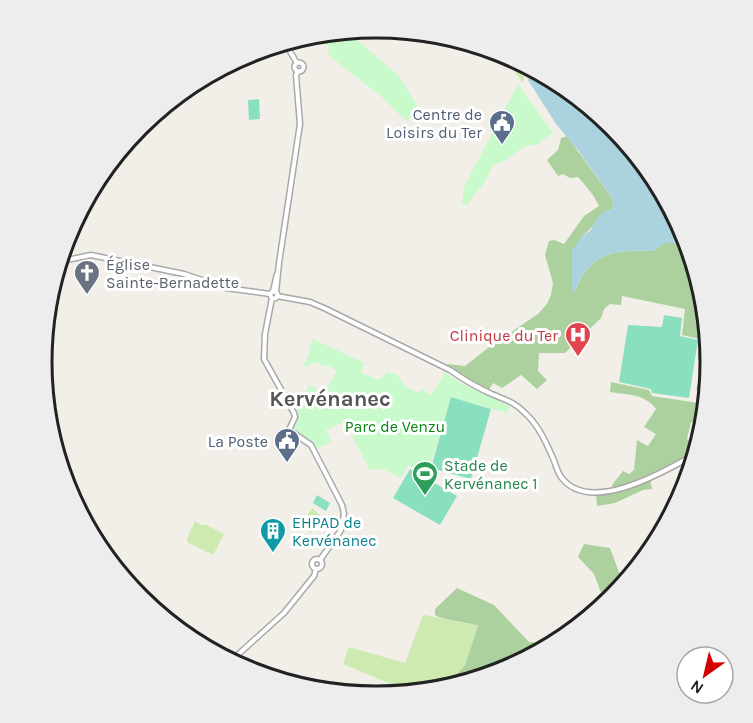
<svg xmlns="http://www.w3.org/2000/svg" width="753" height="723" font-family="Karla,sans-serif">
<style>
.grass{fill:#cdebb0}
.forest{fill:#add19e}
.park{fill:#c8facc}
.pitch{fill:#88e0be}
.water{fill:#aad3df}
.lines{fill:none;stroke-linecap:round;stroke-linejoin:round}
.tertiary-casing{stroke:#a9a9a9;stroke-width:7}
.tertiary{stroke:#fff;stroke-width:4}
.labels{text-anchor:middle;stroke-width:6;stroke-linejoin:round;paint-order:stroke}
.service-label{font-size:16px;fill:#4e5e75;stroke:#fff;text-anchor:end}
.worship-label{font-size:16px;fill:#5b616d;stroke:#fff;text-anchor:start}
.health-label{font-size:16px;fill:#be3a42;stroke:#fff;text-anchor:end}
.park-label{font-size:16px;fill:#0c8416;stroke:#fff}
.leisure-label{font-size:16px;fill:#27864d;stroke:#fff;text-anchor:start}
.culture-label{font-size:16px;fill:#0d838f;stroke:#fff;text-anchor:start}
.district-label{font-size:22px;font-weight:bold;fill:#555;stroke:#fff}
.rim{fill:none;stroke:#222;stroke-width:3}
</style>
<rect width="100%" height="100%" fill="#f2efe9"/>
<g class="grass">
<path d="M 515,59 L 523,64 L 524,81 L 522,82 L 509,63 Z"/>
<path d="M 312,508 L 320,515 L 311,533 L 300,526 Z"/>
<path d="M 195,521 L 201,525 L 207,525 L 224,534 L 213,555 L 187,542 L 187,539 Z"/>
<path d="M 423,615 C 431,615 436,618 443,619 C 455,621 466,623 478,626 L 465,665 L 451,681 L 405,690 L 343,664 L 349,647 L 405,663 Z"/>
</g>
<g class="forest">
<path d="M 567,136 L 614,201 L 612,210 L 605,211 C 597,220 591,230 582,236 L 572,292 L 575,291 C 591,251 615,250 654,251 L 664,243 L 687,243 L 711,362 L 698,425 L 691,422 L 687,439 L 695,444 L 693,452 L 650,476 L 652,489 L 643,490 L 615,503 L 597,506 L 596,495 L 613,491 L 612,485 L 623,471 L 629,474 L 634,470 L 637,440 L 648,446 L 656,434 L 644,427 L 656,409 C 645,394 628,395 610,392 L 611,382 L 649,390 L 652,396 L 699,403 L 702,394 L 696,389 L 703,369 L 698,357 L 700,339 L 682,335 L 685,309 L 622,296 L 621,305 L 610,304 L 604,309 L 601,318 L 565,353 L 539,353 L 538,371 L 547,380 L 537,389 L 521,375 L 502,388 L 493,383 L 489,390 L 466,379 L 447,366 L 448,364 L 465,366 L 492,345 L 538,314 L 547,304 L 551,295 L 553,283 L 545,255 L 549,241 L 554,240 L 564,244 L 584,216 L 599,206 C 594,195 586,186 578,177 L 570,178 L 563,174 L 558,176 L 547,160 L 558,150 L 561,138 Z"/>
<path d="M 584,544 L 610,548 L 623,583 L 613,598 L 605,603 L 594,574 L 578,557 Z"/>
<path d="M 457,588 L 494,605 L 529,642 L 546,643 L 504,671 L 451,681 L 465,665 L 478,626 C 468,622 441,620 435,615 L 435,609 Z"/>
</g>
<g class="park">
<path d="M 349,33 L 400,77 L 420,111 L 406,121 L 382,97 L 328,55 L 329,47 L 319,38 Z"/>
<path d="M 518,84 L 553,133 L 540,141 L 540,144 L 525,146 L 507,159 L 492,166 C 488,182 475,192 467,206 L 462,204 L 464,187 Z"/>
<path d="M 313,339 L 364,363 L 361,373 L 379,380 L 388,372 L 398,375 L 404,385 L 418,393 L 421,389 L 431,395 L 443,376 L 443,371 L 462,384 L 510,406 L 507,413 L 451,397 L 428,473 L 408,465 L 401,478 L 383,469 L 370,470 L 353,438 L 354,433 L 348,420 L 326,430 L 331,442 L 316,449 L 308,438 L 293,429 L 297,416 L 295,409 L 308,402 L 306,391 L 309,385 L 324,393 L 337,371 L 326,364 L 324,367 L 315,362 L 305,367 L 304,364 C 310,356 309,348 313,339 Z"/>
</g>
<g class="pitch">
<path d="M 259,99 L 260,119 L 249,120 L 248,100 Z"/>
<path d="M 664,315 L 682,318 L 680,336 L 698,340 L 689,398 L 652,393 L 651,389 L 619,382 L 628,325 L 662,327 Z"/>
<path d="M 451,397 L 491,409 L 471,479 L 431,468 Z"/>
<path d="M 410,469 L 457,496 L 440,525 L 393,498 Z"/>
<path d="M 317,495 L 330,503 L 326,511 L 313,503 Z"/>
</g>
<path class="water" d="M 530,69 L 613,125 L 686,234 L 687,243 L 664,243 L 654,251 C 615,250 591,251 575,291 L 572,292 L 572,250 L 582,236 L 590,231 L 596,220 L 605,211 L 612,210 L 614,201 L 578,150 L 556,124 L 528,80 Z"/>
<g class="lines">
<defs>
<g id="tertiary">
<path d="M 286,45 L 297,63"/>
<circle cx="299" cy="67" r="4.5"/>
<path d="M 62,261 L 91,255 L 184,274 L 226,288 L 270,294"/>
<path d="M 273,291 L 277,274"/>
<circle cx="274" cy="295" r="3.5"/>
<path d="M 276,292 L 279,263 L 300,124 L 296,75 L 298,71"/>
<path d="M 277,296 L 310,302 L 324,308 L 450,370 C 464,380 478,388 494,395 C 506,400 516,403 525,413 C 538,425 545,440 552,456 C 555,462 557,471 561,477 C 589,515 662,473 692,456"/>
<path d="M 272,298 L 265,334 L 264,359 L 294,413 L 295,417 L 289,430 L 311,445 L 342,505 L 344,514 L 341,530 L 320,560"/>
<circle cx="317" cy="564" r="5"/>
<path d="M 232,660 L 284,613 L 314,576 L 316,569"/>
</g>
</defs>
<use href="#tertiary" class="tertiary-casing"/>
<use href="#tertiary" class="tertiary"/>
</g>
<defs>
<symbol id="civic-pin" viewBox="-11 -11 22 30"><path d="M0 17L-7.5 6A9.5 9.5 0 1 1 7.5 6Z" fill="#5c6f8a" stroke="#fff"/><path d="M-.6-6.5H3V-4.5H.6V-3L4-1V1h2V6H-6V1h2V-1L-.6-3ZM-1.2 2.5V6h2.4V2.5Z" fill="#fff"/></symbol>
<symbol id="church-pin" viewBox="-11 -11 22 30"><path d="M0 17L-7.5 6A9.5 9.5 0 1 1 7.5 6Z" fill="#6b7280" stroke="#fff"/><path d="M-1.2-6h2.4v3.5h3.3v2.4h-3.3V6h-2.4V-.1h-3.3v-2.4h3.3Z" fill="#fff"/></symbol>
<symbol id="hospital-pin" viewBox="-11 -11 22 30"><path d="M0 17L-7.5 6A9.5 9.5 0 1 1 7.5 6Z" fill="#e0444e" stroke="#fff"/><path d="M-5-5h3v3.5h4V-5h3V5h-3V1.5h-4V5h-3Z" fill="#fff"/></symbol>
<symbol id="stadium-pin" viewBox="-11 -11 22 30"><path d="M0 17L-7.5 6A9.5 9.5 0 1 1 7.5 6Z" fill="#2e9e5b" stroke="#fff"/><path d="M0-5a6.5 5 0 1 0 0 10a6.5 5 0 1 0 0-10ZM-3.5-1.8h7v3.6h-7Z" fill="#fff"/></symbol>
<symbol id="building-pin" viewBox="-11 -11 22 30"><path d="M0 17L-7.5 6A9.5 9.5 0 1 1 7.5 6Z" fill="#0f9aa8" stroke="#fff"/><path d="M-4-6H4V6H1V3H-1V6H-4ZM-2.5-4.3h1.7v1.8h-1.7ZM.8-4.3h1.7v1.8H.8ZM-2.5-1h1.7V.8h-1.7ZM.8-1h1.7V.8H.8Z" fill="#fff"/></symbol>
</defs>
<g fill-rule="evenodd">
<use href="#civic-pin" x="487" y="108" width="30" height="40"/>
<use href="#church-pin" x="72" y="258" width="30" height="40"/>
<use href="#hospital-pin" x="563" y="320" width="30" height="40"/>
<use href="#civic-pin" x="272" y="426" width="30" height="40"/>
<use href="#stadium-pin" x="410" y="459" width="30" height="40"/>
<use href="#building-pin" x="258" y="516" width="30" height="40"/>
</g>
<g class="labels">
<g class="service-label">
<text x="482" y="120">Centre de<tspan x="482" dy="18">Loisirs du Ter</tspan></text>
<text x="268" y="447">La Poste</text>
</g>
<g class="worship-label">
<text x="106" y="270">Église<tspan x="106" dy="18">Sainte-Bernadette</tspan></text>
</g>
<g class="health-label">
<text x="558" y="341">Clinique du Ter</text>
</g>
<g class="park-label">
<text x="395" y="432">Parc de Venzu</text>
</g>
<g class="leisure-label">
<text x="444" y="471">Stade de<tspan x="444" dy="18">Kervénanec 1</tspan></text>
</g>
<g class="culture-label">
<text x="292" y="528">EHPAD de<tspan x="292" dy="18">Kervénanec</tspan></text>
</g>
<g class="district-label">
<text x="330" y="406">Kervénanec</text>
</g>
</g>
<path d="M0 0H753V723H0ZM52 362a324 324 0 1 1 648 0a324 324 0 1 1-648 0Z" fill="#ededed" fill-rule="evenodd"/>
<path class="rim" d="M52 362a324 324 0 1 1 648 0a324 324 0 1 1-648 0Z"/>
<g transform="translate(705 675) rotate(214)"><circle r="28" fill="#ffffff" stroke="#a7a7a7" stroke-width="1.5"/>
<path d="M0-4.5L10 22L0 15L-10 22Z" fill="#d40000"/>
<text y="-9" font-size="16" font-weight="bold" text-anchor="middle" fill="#222222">N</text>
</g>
</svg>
